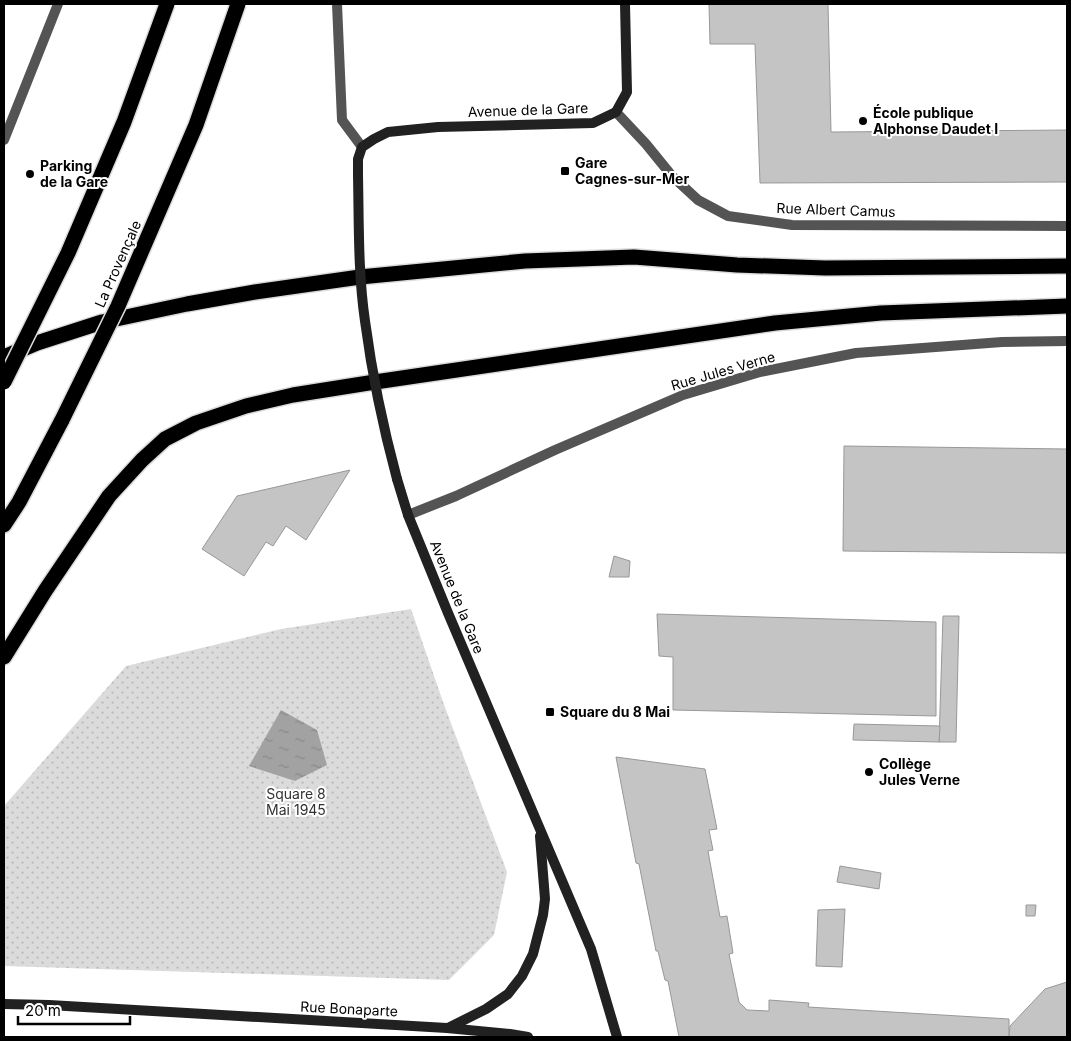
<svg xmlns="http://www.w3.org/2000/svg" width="1071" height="1041" font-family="Inter,sans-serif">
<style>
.garden{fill:url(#garden-dots)}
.water{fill:url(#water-ripples)}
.building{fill:#c4c4c4;stroke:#989898}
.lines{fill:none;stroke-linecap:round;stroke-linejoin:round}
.motorway-casing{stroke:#dbdbdb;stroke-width:18}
.service{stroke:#545454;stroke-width:10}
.minor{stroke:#545454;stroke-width:10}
.secondary{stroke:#212121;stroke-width:10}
.motorway{stroke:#000;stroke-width:15}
.motorway-bridge-casing{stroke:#dbdbdb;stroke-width:18;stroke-linecap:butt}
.secondary-bridge{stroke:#212121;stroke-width:10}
.motorway-bridge{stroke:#000;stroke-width:15}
.poi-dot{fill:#000;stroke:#fff;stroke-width:2}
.labels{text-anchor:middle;stroke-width:4;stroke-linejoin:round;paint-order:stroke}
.street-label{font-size:14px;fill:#000;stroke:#fff}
.poi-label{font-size:14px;font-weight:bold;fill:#000;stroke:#fff;text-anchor:start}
.park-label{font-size:14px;fill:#323232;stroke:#fff}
</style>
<defs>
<pattern id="garden-dots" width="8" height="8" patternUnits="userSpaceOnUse" patternTransform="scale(1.25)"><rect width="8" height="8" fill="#dbdbdb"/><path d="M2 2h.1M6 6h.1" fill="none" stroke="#bababa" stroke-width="1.8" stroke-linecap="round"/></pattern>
<pattern id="water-ripples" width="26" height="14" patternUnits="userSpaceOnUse" patternTransform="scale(1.25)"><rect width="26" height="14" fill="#a2a2a2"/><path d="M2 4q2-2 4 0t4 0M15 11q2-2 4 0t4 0" fill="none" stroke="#8a8a8a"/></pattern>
</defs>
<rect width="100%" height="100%" fill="#fff"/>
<path class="garden" d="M 411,609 L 443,702 L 507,872 L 494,935 L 449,980 L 4,966 L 4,806 L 126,666 L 281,629 Z"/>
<path class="water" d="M 281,710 L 317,730 L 327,765 L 295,781 L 249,766 Z"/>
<g class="building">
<path d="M 709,4 L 828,4 L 831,132 L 1067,130 L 1067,182 L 760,183 L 755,44 L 710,44 Z"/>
<path d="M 844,446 L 1067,449 L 1067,553 L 843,551 Z"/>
<path d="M 350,470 L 306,540 L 286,526 L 273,546 L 266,542 L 244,576 L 202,549 L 237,496 Z"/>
<path d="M 614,556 L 630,561 L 629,577 L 609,577 Z"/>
<path d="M 657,614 L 936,622 L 936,716 L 673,710 L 673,657 L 659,656 Z"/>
<path d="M 943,616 L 959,616 L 956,742 L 939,742 Z"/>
<path d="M 854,724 L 940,726 L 939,742 L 853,740 Z"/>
<path d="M 616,757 L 705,769 L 717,829 L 709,830 L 713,850 L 708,851 L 720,917 L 727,916 L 733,953 L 729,954 L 739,1002 L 747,1010 L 769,1011 L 769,1000 L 809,1003 L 808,1007 L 1009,1019 L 1009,1037 L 679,1037 L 668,981 L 665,980 L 658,951 L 656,951 L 639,864 L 636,863 Z"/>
<path d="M 840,866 L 881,873 L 879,889 L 837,882 Z"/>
<path d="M 1026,905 L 1036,905 L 1035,916 L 1026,916 Z"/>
<path d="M 845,909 L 842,967 L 816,966 L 818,910 Z"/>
<path d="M 1067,982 L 1067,1037 L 1009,1037 L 1010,1026 L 1045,989 Z"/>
</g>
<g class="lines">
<defs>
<g id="motorway">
<path d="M 4,357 L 37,343 L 102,322 L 187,304 L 255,292 L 360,277 L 525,261 L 634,257 L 737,265 L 825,268 L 1067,266"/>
<path d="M 4,525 L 19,502 L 62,420"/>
<path d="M 4,657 L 45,591 L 109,496 L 142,460 L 165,439 L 196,423 L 246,406 L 293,395 L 375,382 L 775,323 L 881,313 L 1067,306"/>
</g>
</defs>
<use href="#motorway" class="motorway-casing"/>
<g class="service">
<path d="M 337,4 L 342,120 L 362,147"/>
<path d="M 4,140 L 58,4"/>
</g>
<g class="minor">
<path d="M 616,112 L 646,144 L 672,176 L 698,200 L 728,216 L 792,225 L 1067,226"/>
<path d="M 408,515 L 456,496 L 555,450 L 683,395 L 760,372 L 856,353 L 1002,342 L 1067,341"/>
</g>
<g class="secondary">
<path d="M 358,175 L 358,159 L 362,147 L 374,139 L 388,132 L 438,127 L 593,123 L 616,112 L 627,92 L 625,4"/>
<path d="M 397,479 L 408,515 L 448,613 L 591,949 L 617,1037"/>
<path d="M 4,1004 L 49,1005 L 447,1028 L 510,1034 L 528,1037"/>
<path d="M 448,1028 L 486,1009 L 508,994 L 522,976 L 533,954 L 543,915 L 545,899 L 540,836"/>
</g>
<use href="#motorway" class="motorway"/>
<defs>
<g id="motorway-bridge">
<path d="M 4,382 L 68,253 L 124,122 L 167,4"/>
<path d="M 62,420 L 118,306 L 196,125 L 238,4"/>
</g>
</defs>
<use href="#motorway-bridge" class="motorway-bridge-casing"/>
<path class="secondary-bridge" d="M 358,175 C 359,224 358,273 365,321 C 372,374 383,427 397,479"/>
<use href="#motorway-bridge" class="motorway-bridge"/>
</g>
<g class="poi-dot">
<circle cx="863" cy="121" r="5"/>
<rect x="560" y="166" width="10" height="10" rx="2.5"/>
<circle cx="30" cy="174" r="5"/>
<rect x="545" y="707" width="10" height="10" rx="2.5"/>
<circle cx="869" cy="772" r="5"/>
</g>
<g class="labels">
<g class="street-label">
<text transform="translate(528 110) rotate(-2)" y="5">Avenue de la Gare</text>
<text transform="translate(836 210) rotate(2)" y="5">Rue Albert Camus</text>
<text transform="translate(118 264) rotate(-66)" y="5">La Provençale</text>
<text transform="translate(723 371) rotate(-16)" y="5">Rue Jules Verne</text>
<text transform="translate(457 597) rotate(68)" y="5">Avenue de la Gare</text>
<text transform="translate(349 1009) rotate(3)" y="5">Rue Bonaparte</text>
</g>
<g class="poi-label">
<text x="873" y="118">École publique<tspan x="873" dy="16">Alphonse Daudet I</tspan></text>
<text x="575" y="168">Gare<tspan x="575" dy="16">Cagnes-sur-Mer</tspan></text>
<text x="40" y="171">Parking<tspan x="40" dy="16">de la Gare</tspan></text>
<text x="560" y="717">Square du 8 Mai</text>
<text x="879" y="769">Collège<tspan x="879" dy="16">Jules Verne</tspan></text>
</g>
<g class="park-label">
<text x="296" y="799">Square 8<tspan x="296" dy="16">Mai 1945</tspan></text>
</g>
</g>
<rect width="1071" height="1041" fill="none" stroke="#000000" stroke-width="10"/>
<path d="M18 1016v8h112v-8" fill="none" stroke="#000000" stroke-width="2.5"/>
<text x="25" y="1016" font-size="15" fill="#000000" stroke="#ffffff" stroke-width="4" paint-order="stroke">20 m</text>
</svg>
